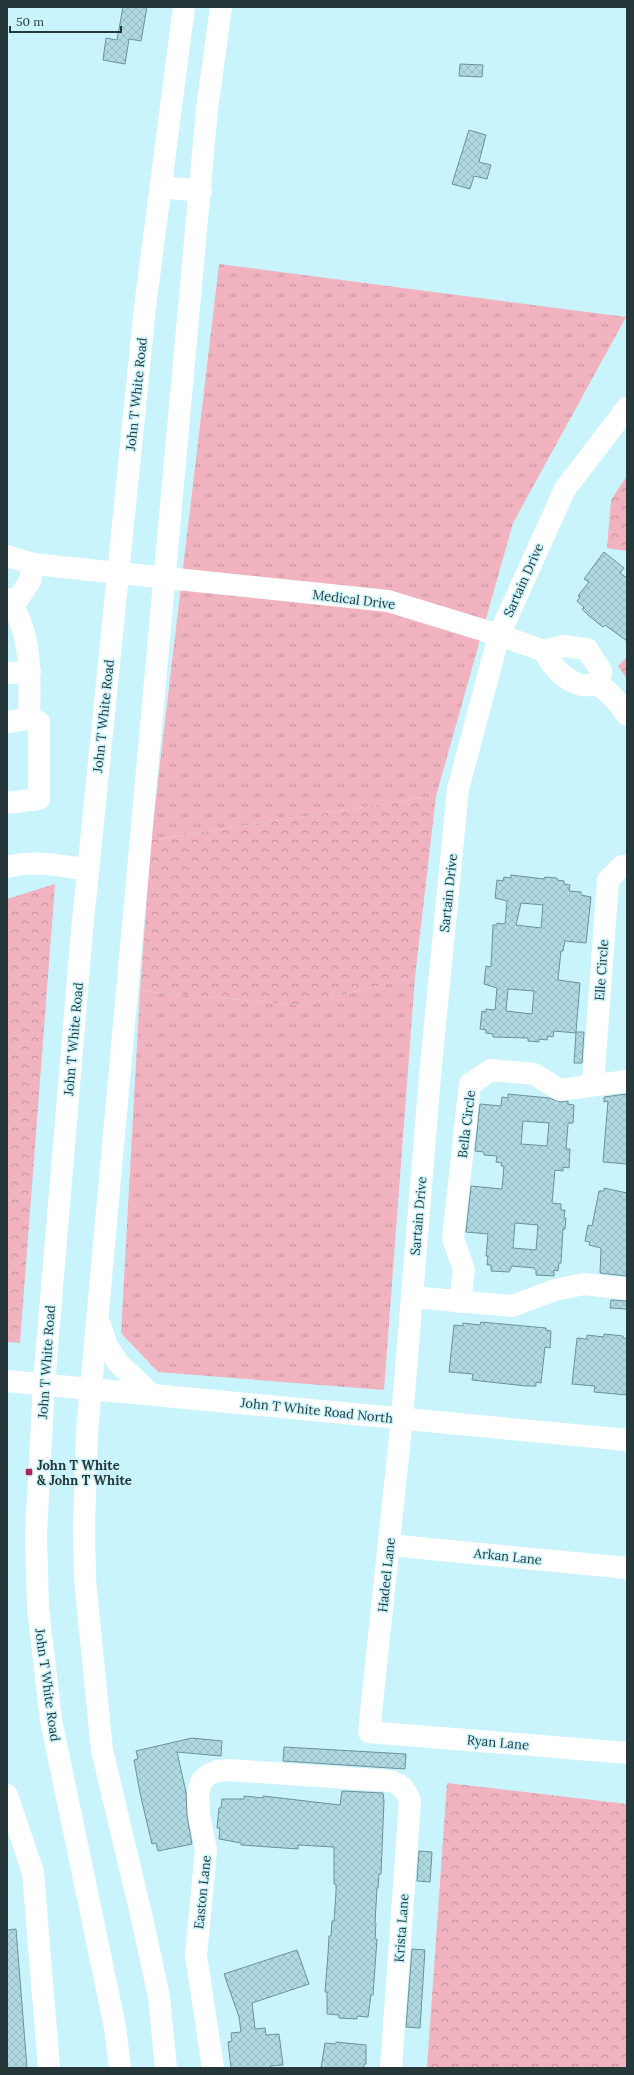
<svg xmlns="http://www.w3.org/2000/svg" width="634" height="2075" viewBox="0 0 634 2075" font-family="Lora,serif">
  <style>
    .grass { fill: url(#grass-tufts) }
    .forest { fill: url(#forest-crowns) }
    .building { fill: url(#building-cross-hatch); stroke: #6b929a; fill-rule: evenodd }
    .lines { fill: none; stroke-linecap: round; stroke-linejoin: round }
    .minor { stroke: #fff; stroke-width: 22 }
    .major { stroke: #fff; stroke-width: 22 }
    .poi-dot { fill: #b02258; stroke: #caf4fc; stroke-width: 1.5 }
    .labels { text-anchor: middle; stroke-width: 3; stroke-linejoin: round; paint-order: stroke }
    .street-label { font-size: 13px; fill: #26373a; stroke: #caf4fc }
    .poi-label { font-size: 13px; font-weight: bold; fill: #26373a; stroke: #caf4fc; text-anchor: start }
  </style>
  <defs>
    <pattern id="grass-tufts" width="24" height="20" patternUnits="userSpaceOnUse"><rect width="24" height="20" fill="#f1b3c0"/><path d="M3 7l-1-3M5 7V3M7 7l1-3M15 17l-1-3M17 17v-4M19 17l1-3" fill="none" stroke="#c3929d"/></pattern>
    <pattern id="forest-crowns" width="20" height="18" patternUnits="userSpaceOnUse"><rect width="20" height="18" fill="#f1b3c0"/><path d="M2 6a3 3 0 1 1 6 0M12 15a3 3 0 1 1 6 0" fill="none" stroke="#c3929d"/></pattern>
    <pattern id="building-cross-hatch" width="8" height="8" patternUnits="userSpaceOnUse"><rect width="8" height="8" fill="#b0d9e1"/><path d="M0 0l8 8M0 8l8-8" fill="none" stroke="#97bbc2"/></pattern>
  </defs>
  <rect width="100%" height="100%" fill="#caf4fc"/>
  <!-- grass -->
  <g class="grass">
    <polygon points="219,264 626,317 513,523 436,796 151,840"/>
    <polygon points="415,977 384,1390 158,1372 121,1333 140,991 300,1005"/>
  </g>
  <!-- forest -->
  <g class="forest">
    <polygon points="627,476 627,551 607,548 611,500"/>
    <polygon points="627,657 627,679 618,666"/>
    <polygon points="436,796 415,977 300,1005 140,991 151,840"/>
    <polygon points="55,884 20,1343 7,1342 7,899"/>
    <polygon points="447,1783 627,1804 627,2068 427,2068"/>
  </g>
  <!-- building -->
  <g class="building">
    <polygon points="123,7 147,7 141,41 129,39 125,64 103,60 106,38 117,40"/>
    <polygon points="460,64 483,65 482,77 459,76"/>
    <polygon points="469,130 486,135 479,162 491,165 487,179 474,176 470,189 452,184"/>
    <polygon points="604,552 624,568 620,573 627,578 627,641 605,625 603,627 589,616 582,609 584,607 577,601 580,597 578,596 589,582 584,579"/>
    <path d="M511 875 544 879 545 877 557 878V880L564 881V884L570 885 569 891 581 892V895L591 897 586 943 565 941 563 951H561L558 980 580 983 576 1032H584L582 1063H574L576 1033 554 1031 553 1037 548 1036 547 1040 539 1039V1042L528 1041V1038L493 1037V1034L486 1033V1030L480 1029 482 1011 486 1012V1009L495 1010 497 988 484 984 486 966 491 967 493 925H497V923L505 924 507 901 495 898 497 880 503 881 504 877 511 878ZM521 903 543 905 541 928 516 925ZM508 989 534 991 532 1014 506 1011Z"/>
    <path d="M508 1094 549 1098 561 1102 568 1101V1104L574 1105 573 1123H568V1125L566 1149H570L569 1168 563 1167V1171L555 1170 552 1203 561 1204V1210H565L564 1218H566L565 1229H563L561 1263H559L558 1271 554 1270V1276L536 1275V1270L534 1268 512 1266 509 1272 491 1271V1265H487L488 1256H486L488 1234 466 1232 471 1186 502 1189 504 1166H501L502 1163 496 1162 497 1156 484 1155V1152L475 1151 480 1104 501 1106 502 1097 508 1098ZM523 1121 549 1123 547 1146 521 1144ZM515 1223 538 1225 536 1250 513 1248Z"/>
    <polygon points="627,1094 627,1164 603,1162 608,1101 604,1102 604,1097"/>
    <polygon points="604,1188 627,1193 627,1276 600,1273 601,1248 589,1245 590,1242 585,1241 588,1225 592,1226 599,1191 604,1191"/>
    <polygon points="611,1300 627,1301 627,1309 610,1308"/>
    <polygon points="481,1322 546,1328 546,1330 551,1331 550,1348 545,1347 541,1383 536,1382 536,1386 526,1386 472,1380 473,1374 449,1372 454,1325 463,1326 463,1323 480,1325"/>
    <polygon points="604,1334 623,1336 623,1338 627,1339 627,1395 594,1392 595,1386 572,1384 577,1338 587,1339 587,1335 604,1337"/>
    <polygon points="192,1738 222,1741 221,1756 177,1752 186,1792 187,1816 192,1844 158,1851 156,1843 152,1844 140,1793 134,1760 138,1759 136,1751"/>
    <polygon points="284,1747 406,1754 405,1769 283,1761"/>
    <polygon points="342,1791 383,1793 384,1801 381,1874 379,1874 378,1888 377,1888 375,1923 376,1923 375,1939 377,1939 373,1995 371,1995 368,2017 357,2016 357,2019 339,2018 339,2015 327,2014 327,1992 325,1992 328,1954 329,1936 331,1936 332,1921 334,1921 336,1892 336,1884 334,1884 334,1847 298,1845 298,1849 241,1845 241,1843 219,1839 220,1828 217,1828 219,1808 221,1808 222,1799 244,1799 244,1796 263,1798 263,1796 340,1805"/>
    <polygon points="419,1851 432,1852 430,1882 417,1881"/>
    <polygon points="16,1929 27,2068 7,2068 7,1930"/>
    <polygon points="412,1949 425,1950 420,2028 406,2027"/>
    <polygon points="297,1950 309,1984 252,2003 255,2029 265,2028 266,2035 279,2034 283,2065 270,2066 271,2068 231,2068 228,2042 232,2041 231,2033 241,2032 239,2017 224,1974"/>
    <polygon points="336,2042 366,2045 366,2064 364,2064 364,2068 321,2068 325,2043 336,2044"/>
  </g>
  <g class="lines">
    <!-- minor -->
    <g class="minor">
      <polyline points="627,408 565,489 499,635 458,789 430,1076 402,1418 369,1732 627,1753"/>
      <path d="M7 556 33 564 388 601 499 635 544 651C552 666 563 680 581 685 587 686 594 684 599 686 611 691 619 705 627 715"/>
      <path d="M7 599C33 629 30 681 29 719"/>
      <polyline points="13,606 30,581 33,564"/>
      <polyline points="544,651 563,646 587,649 601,671 599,686"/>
      <polyline points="7,673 30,672"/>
      <polyline points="7,722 29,719 39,722 39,799 7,803"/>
      <path d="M7 867C34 860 60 865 88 870"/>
      <polyline points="593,1085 608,880 622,866 627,866"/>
      <polyline points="412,1297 512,1306 555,1290 584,1284 627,1289"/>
      <polyline points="460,1302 464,1270 453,1238 470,1084 491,1070 534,1074 560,1090 627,1081"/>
      <polyline points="7,1381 627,1440"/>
      <polyline points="389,1545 627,1568"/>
      <polyline points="7,1795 33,1872 49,2068"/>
      <path d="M213 2068 196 1955 206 1850 199 1815 198 1795 201 1782 208 1775 217 1771 228 1770 391 1781C402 1785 406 1790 410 1801L391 2068"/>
    </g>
    <!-- major -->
    <g class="major">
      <polyline points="160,187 201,191"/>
      <polyline points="100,1324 107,1346 119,1364 151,1394"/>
      <polyline points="120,2068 115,2027 51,1720 38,1608 36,1534 44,1383 82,931 145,307 184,7"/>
      <polyline points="166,2068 159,1997 144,1927 102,1750 85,1580 84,1527 87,1432 207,109 221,7"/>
    </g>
  </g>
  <!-- markers -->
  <rect class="poi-dot" x="25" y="1468" width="8" height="8" rx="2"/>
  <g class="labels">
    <!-- street labels -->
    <g class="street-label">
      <text transform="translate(136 394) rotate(-84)" y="5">John T White Road</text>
      <text transform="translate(523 580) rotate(-66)" y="5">Sartain Drive</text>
      <text transform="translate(354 599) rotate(7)" y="5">Medical Drive</text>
      <text transform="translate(103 716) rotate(-84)" y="5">John T White Road</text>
      <text transform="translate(448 893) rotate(-84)" y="5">Sartain Drive</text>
      <text transform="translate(601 970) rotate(-86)" y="5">Elle Circle</text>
      <text transform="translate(73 1039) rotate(-85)" y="5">John T White Road</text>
      <text transform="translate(466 1124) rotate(-83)" y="5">Bella Circle</text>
      <text transform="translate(418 1216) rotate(-85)" y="5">Sartain Drive</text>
      <text transform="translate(46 1362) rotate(-86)" y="5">John T White Road</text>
      <text transform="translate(317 1410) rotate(6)" y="5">John T White Road North</text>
      <text transform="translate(508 1556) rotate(6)" y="5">Arkan Lane</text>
      <text transform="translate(386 1575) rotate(-84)" y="5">Hadeel Lane</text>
      <text transform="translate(48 1685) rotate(82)" y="5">John T White Road</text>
      <text transform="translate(498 1742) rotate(5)" y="5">Ryan Lane</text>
      <text transform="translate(202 1892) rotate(-84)" y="5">Easton Lane</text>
      <text transform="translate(401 1928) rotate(-86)" y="5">Krista Lane</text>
    </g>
    <!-- poi labels -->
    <g class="poi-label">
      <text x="37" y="1470">John T White<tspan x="37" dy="15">&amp; John T White</tspan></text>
    </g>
  </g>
  <!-- border -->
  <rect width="634" height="2075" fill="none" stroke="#26373a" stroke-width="16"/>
  <!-- scale -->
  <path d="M10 26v6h111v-6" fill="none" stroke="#26373a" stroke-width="2"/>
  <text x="16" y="26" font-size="12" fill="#26373a" stroke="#caf4fc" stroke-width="3" paint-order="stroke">50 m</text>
</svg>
